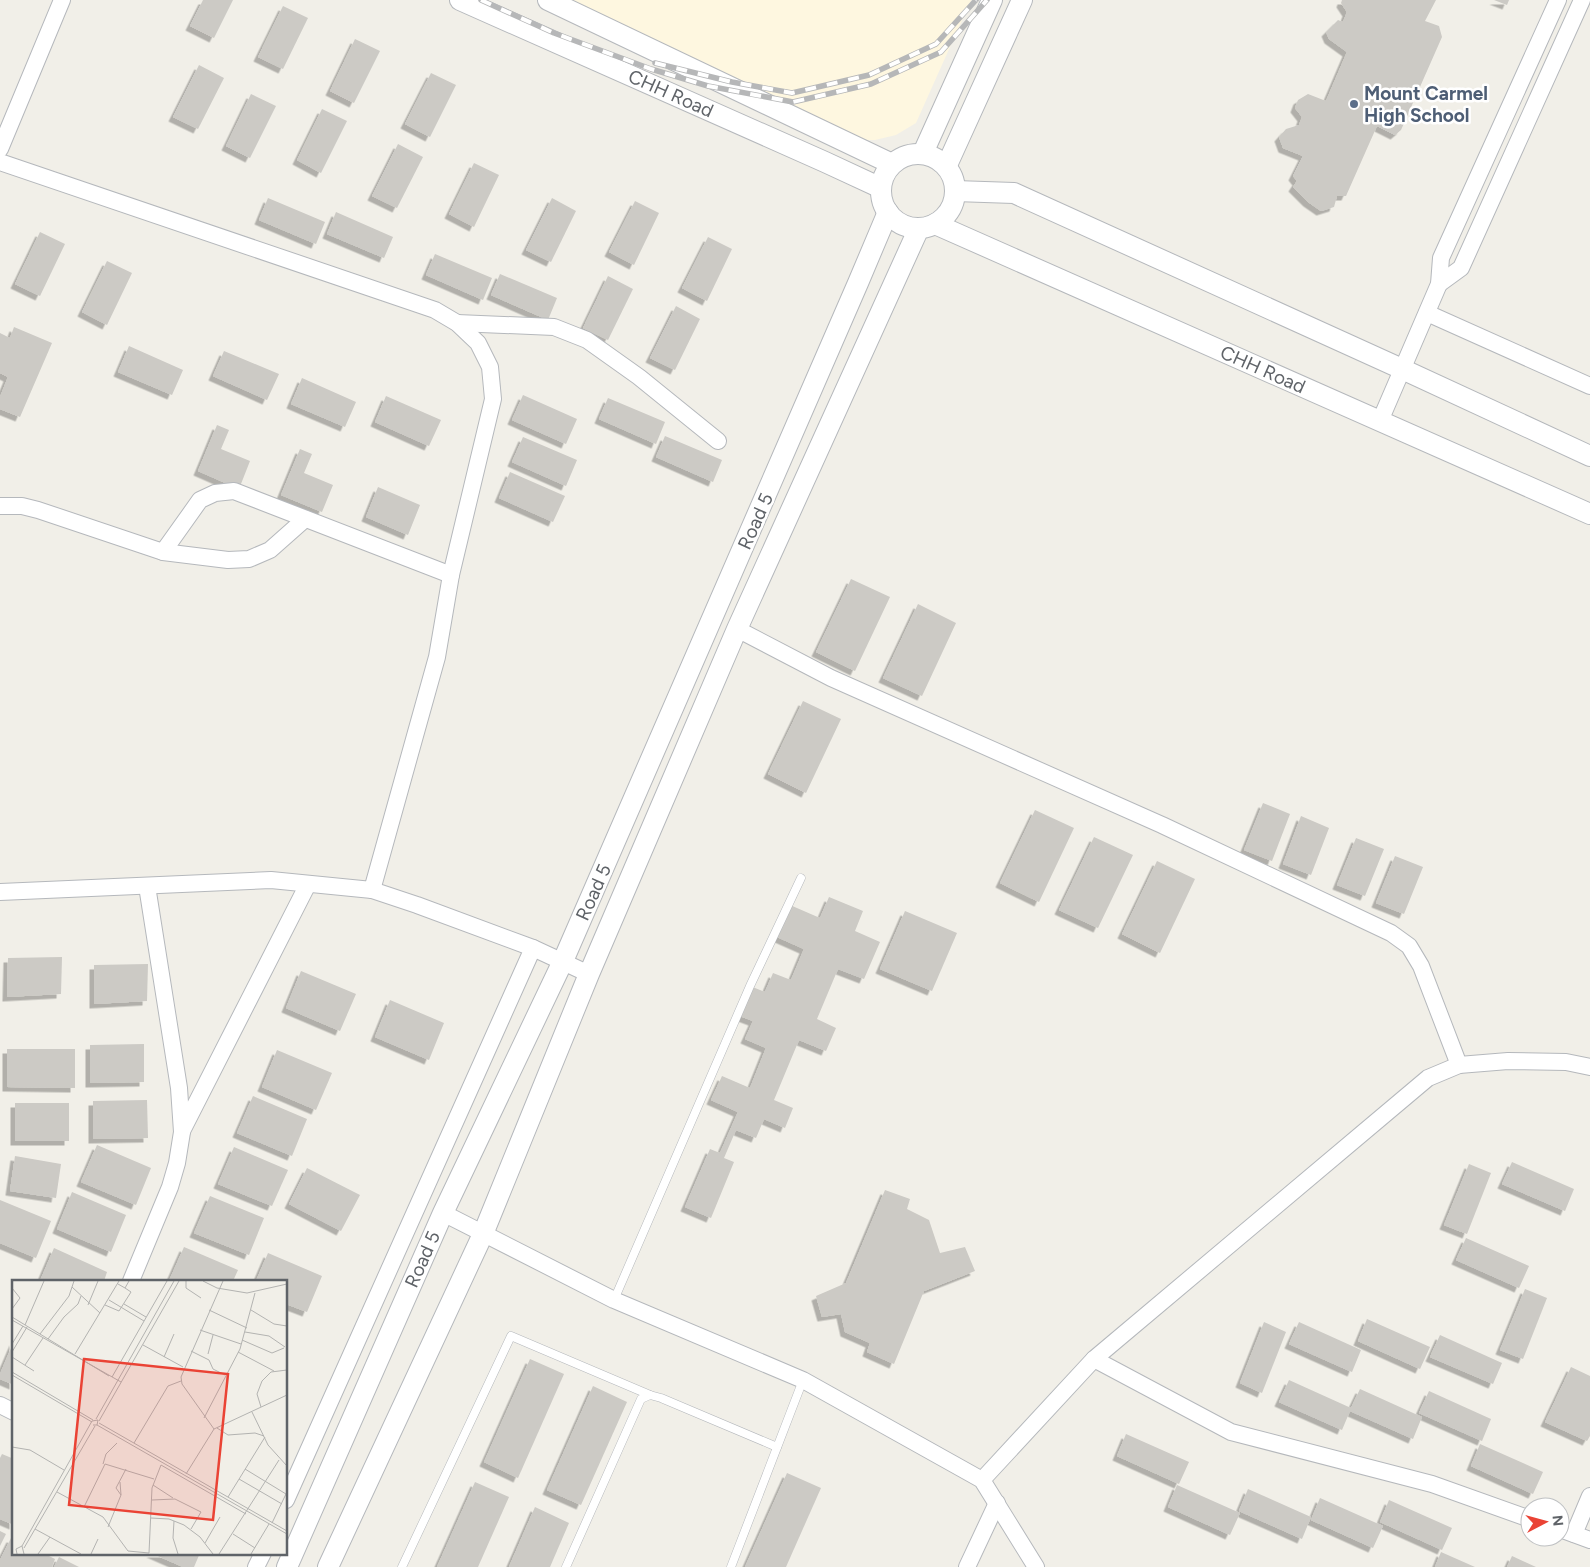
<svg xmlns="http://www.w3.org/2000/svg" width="1590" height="1567" viewBox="0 0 1590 1567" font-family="Figtree,sans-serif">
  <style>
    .commercial { fill: #fef7e0 }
    .building { fill: #cccac5; filter: url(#shadow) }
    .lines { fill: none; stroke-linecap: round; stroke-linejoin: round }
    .service-casing { stroke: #b5b8bc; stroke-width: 9 }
    .minor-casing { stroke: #b5b8bc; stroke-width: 18 }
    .tertiary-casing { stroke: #b5b8bc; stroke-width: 22 }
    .service { stroke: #fff; stroke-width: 8 }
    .minor { stroke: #fff; stroke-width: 16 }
    .tertiary { stroke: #fff; stroke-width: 20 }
    .rail-casing { stroke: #b6b7b8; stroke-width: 5.5 }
    .rail { stroke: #fff; stroke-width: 4; stroke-dasharray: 11; stroke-linecap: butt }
    .service-dot { fill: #5c6f8a; stroke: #fff; stroke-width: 2 }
    .labels { text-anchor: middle; stroke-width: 5; stroke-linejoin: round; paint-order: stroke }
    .street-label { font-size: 19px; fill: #5f6368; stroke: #fff }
    .service-label { font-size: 19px; font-weight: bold; fill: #4e5e75; stroke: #fff; text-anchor: start }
    .inset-road { fill: none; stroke: #b3b3b1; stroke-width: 1 }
    .view { fill: #ea4335; fill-opacity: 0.15; stroke: #ea4335; stroke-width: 2.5 }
    .inset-edge { fill: none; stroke: #5f6368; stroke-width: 2.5 }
  </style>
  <defs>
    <filter id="shadow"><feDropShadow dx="-4.5" dy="4.5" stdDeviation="0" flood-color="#0004"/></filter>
  </defs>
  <rect width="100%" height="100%" fill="#f1efe8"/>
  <!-- commercial -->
  <polygon class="commercial" points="558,0 971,0 916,123 896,135 875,140 846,140"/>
  <!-- building -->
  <g class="building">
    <polygon points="203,0 233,0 214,38 190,26"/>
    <polygon points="1342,0 1436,0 1425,21 1439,26 1442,37 1401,130 1395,135 1377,126 1346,196 1337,196 1334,207 1321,211 1308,202 1293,187 1297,181 1293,176 1303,156 1283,148 1279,137 1286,129 1299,125 1302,117 1295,108 1298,100 1308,94 1326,101 1347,52 1329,39 1326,32 1338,20 1343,22 1347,12 1341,3"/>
    <polygon points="1494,0 1509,0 1507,5"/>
    <polygon points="283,6 308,18 283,69 258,57"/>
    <polygon points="355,39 380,51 354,103 330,91"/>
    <polygon points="199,65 224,78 198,129 173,117"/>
    <polygon points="431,73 456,85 430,137 405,124"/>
    <polygon points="251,94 276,106 250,158 226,146"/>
    <polygon points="322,109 347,121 321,173 297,160"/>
    <polygon points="398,144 423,157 397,208 372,196"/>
    <polygon points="474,163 499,175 474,227 449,214"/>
    <polygon points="268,198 325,222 316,244 259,220"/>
    <polygon points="552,198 576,211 551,262 526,250"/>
    <polygon points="635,201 659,213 634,265 609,252"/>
    <polygon points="336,212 393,237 384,258 327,234"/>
    <polygon points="40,232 65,244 40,296 15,284"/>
    <polygon points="708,237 732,249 707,301 682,288"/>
    <polygon points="435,254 492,278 483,300 426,275"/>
    <polygon points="107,261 132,273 107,325 82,312"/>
    <polygon points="500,274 557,298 548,320 491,295"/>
    <polygon points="608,276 633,289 608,340 583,328"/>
    <polygon points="676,306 700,319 675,370 650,358"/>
    <polygon points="14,327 52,343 20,417 0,409 0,397 8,377 0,373 0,333 10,338"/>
    <polygon points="129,346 183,370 172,395 118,372"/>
    <polygon points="224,351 279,374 267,400 213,376"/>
    <polygon points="302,378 356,402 345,427 291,404"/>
    <polygon points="523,395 577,419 566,444 512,420"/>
    <polygon points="386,396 441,420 429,446 375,422"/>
    <polygon points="608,398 665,422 656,444 599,419"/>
    <polygon points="217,425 229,430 221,449 250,461 239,489 198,471"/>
    <polygon points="665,436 722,460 713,482 656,457"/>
    <polygon points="523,437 577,460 566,486 512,462"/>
    <polygon points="300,449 312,454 304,473 333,485 322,512 281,495"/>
    <polygon points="510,472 565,496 553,522 499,498"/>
    <polygon points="378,487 420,505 408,535 366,517"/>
    <polygon points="851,579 890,597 855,671 816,652"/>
    <polygon points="918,604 956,623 922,696 883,678"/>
    <polygon points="803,701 841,719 806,793 768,774"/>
    <polygon points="1263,803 1290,814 1272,861 1244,850"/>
    <polygon points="1035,810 1074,828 1039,902 1000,883"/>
    <polygon points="1301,816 1329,828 1311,875 1283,864"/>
    <polygon points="1094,837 1133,855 1098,928 1059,910"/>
    <polygon points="1356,838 1384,849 1365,896 1337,885"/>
    <polygon points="1395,856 1423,867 1404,914 1376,903"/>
    <polygon points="1157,861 1195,879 1160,953 1122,934"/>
    <polygon points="829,897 863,911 855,931 880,942 864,979 838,969 817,1019 836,1028 826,1051 799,1040 774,1100 793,1108 785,1128 764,1119 756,1138 736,1130 724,1158 734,1162 711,1218 685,1207 710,1149 720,1153 738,1112 711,1100 722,1076 750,1088 766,1048 745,1039 753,1021 737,1015 750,986 765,992 773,973 791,980 804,949 777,937 790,905 820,918"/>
    <polygon points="905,911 957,933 932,991 880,969"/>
    <polygon points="62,957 61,994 7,997 8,958"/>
    <polygon points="148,964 147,1001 94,1004 94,965"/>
    <polygon points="301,971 356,994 340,1031 286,1008"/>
    <polygon points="390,1000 444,1023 429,1060 375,1037"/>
    <polygon points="144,1044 144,1082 90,1083 90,1045"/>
    <polygon points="7,1049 75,1049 75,1088 7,1087"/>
    <polygon points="277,1050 332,1073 316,1110 262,1087"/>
    <polygon points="253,1096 307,1119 292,1156 237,1133"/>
    <polygon points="147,1100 148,1138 93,1139 93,1101"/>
    <rect x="15" y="1103" width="54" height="38"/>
    <polygon points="97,1145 151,1168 136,1205 81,1182"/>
    <polygon points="234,1147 288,1170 272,1206 218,1184"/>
    <polygon points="15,1156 61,1164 56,1198 10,1191"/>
    <polygon points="1512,1162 1574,1189 1565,1211 1502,1184"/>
    <polygon points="1469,1164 1491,1173 1467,1234 1444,1225"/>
    <polygon points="307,1168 360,1195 341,1231 289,1204"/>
    <polygon points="885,1190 910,1199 907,1209 929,1220 940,1253 965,1247 975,1271 924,1291 894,1364 867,1352 870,1343 845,1332 841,1314 822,1317 816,1296 846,1283"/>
    <polygon points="72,1192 126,1215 111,1252 57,1229"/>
    <polygon points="210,1196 264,1218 249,1255 194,1233"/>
    <polygon points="0,1200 51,1221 36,1258 0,1243"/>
    <polygon points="1466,1238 1529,1266 1519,1288 1456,1260"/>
    <polygon points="184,1247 238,1270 233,1281 169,1281"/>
    <polygon points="54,1248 107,1272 104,1281 40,1281"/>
    <polygon points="268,1253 322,1276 307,1312 286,1304 286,1281 256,1281"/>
    <polygon points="1525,1289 1547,1298 1523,1359 1500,1350"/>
    <polygon points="1367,1319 1430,1347 1420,1369 1358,1341"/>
    <polygon points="1264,1322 1286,1332 1262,1393 1240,1383"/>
    <polygon points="1299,1322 1361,1350 1352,1372 1289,1344"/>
    <polygon points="1440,1335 1502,1363 1493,1384 1430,1357"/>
    <polygon points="14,1341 14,1385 0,1379 0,1374"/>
    <polygon points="530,1359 564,1374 518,1478 484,1462"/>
    <polygon points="1571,1367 1590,1376 1590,1436 1587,1441 1545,1422"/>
    <polygon points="1289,1380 1351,1408 1360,1389 1422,1417 1413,1439 1350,1411 1342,1430 1279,1402"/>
    <polygon points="593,1386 627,1402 581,1505 547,1490"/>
    <polygon points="1429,1391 1491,1419 1482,1441 1419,1413"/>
    <polygon points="1126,1434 1189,1462 1179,1484 1117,1456"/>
    <polygon points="1480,1444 1543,1472 1533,1494 1471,1466"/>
    <polygon points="2,1454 14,1459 14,1525 0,1519 0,1458"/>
    <polygon points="787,1473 821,1488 786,1567 745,1567"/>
    <polygon points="475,1482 509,1497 478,1567 437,1567"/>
    <polygon points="1177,1485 1240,1513 1230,1535 1168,1507"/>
    <polygon points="1248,1489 1311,1517 1302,1539 1239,1511"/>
    <polygon points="1320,1498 1383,1526 1373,1548 1311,1520"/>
    <polygon points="1389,1500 1452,1528 1442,1550 1380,1522"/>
    <polygon points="535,1507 569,1523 550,1567 509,1567"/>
    <polygon points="0,1531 6,1534 0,1546"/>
    <polygon points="11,1538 14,1539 14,1553 43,1553 55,1559 52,1567 0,1567 0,1560"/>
    <polygon points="1441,1552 1475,1567 1435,1567"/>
    <polygon points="151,1553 200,1553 194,1567 183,1567"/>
    <polygon points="1512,1556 1536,1567 1507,1567"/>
    <polygon points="59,1557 79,1567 54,1567"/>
  </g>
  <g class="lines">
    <defs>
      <g id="service">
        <polyline points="614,1300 750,986 801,878"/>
        <polyline points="402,1567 511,1336 650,1395"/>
        <polyline points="566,1567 641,1399 650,1395 661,1398 777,1447"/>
        <polyline points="731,1567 803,1380"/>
      </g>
      <g id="minor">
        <polyline points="0,149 62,0"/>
        <polyline points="0,162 435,310 457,323 478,343 490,367 493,399 451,575 437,657 372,890"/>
        <polyline points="1439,284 1461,268 1582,0"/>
        <polyline points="1427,313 1590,386"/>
        <polyline points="457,323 554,327 587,340 639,377 718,441"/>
        <polyline points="1380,421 1439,284 1441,258 1558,0"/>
        <polyline points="0,506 22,506 38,510 163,552 228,560 249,559 270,550 305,519"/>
        <polyline points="163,552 200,500 215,493 234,491 451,575"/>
        <polyline points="737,629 831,678 1162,825 1391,933 1409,946 1421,966 1459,1065"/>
        <polyline points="0,892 271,880 372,890 417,905 533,948 589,974"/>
        <polyline points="182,1131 308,884"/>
        <polyline points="443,1213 614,1300 803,1380 982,1480 1036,1567"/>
        <polyline points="131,1281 170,1187 177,1163 182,1132 179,1088 147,886"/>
        <polyline points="1094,1359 1231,1432 1432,1484 1530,1519"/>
        <polyline points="0,1405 14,1412"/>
        <polyline points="982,1480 1094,1359 1428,1078 1459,1065 1508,1061 1566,1062 1590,1067"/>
        <polyline points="286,1500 533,948"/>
        <polyline points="1560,1529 1590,1540"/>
        <polyline points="1574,1534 1590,1496"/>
        <polyline points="256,1567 263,1553"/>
        <polyline points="967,1567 997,1503"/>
      </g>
      <g id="tertiary">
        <polyline points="460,0 825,162 881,188"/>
        <polyline points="548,0 892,164"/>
        <polyline points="923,153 992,0"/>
        <circle cx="918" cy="191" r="37"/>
        <polyline points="947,165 1022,0"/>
        <polyline points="955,191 1014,193 1402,369 1590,456"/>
        <polyline points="935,224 1590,514"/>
        <polyline points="287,1567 443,1213 563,961 858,283 888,212"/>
        <polyline points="328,1567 483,1234 589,974 737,629 919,228"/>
      </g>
    </defs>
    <!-- service casing -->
    <use href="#service" class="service-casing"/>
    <!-- minor casing -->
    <use href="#minor" class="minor-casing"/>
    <!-- tertiary casing -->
    <use href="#tertiary" class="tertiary-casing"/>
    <!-- service -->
    <use href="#service" class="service"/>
    <!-- minor -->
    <use href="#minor" class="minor"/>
    <!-- tertiary -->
    <use href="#tertiary" class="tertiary"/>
    <defs>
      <g id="rail">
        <polyline points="481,0 554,33 651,69 708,86 793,102 871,84 941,52 987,0"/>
        <polyline points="655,63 732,82 792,93 869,75 936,44 976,0"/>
      </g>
    </defs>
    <!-- rail casing -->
    <use href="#rail" class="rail-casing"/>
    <!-- rail -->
    <use href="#rail" class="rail"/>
  </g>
  <!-- markers -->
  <circle class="service-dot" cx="1354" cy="104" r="5"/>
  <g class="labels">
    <!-- street labels -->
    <g class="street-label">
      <text transform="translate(671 93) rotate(24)" y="7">CHH Road</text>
      <text transform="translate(1263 369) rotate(24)" y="7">CHH Road</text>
      <text transform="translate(755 521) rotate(-66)" y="7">Road 5</text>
      <text transform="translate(593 892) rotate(-66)" y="7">Road 5</text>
      <text transform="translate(422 1259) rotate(-66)" y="7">Road 5</text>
    </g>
    <!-- service labels -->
    <g class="service-label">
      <text x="1364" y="100">Mount Carmel<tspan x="1364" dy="22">High School</tspan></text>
    </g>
  </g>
  <!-- overview -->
  <g transform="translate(12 1280)">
    <rect width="275" height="275" fill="#f1efe8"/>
    <path class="inset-road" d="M174 1V8L189 18M191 1 205 8 235 13 275 4M106 4 113 8 117 1M60 7 88 33M0 8 8 18 0 29M97 20 132 41M112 24 134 37M76 25 86 1M93 25 107 31 119 12 113 8M197 30 235 48M239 30 262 44 275 46M0 37 97 96M0 40 109 102M13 45 32 1M188 50 229 64M233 52 257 56 273 67M28 54 57 16 62 1M36 59 52 37 66 24 69 16M230 60 260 73 272 68M0 64 11 46M131 65 171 87M179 71 197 80 201 89 213 95M0 72 15 47M226 72 262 91M63 74 107 1M196 74 201 55M0 77 22 91M152 77 162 54M13 85 31 58M0 92 81 140M0 95 80 142M100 97 155 1M249 127 245 114 250 101 259 92 275 90M240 132 256 165 275 186M192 138 228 69 243 13M84 139 162 1M87 141 167 1M87 143 275 251M85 145 275 254M205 148 216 155 243 153 252 156M202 149 170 104 169 97 211 1M122 163 156 106 169 101M0 167 18 170 52 190M91 184 94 174 105 163M149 185 234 234M233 189 274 214 260 243M174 194 202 149 275 115M227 199 270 224M141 205 161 218M45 212 91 237 116 271 137 273M109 215 104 208 114 189M216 217 253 157M140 220 163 219 189 232 179 249M72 227 93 184 142 199M139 238 157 239 172 245 188 257 201 274M162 241 161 258 166 274M96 247 109 215 108 202M23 249 69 274M221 254 243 268M193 263 208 237M10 266 80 141 86 140 85 145H81M12 268 83 146M137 273 140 208 149 185M5 274 4 269 10 266 12 274M26 274 38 257M79 274 86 259M207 274 267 180M239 274 257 244"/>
    <path class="view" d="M72 79 216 94 201 240 57 225Z"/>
    <rect width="275" height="275" class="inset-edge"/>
  </g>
  <!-- north arrow -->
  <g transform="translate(1545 1522) rotate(84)"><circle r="24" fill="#ffffff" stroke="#bfc1c3"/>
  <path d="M0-4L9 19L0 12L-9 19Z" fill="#ea4335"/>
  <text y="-8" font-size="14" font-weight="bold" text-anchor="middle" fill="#5f6368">N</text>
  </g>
</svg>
